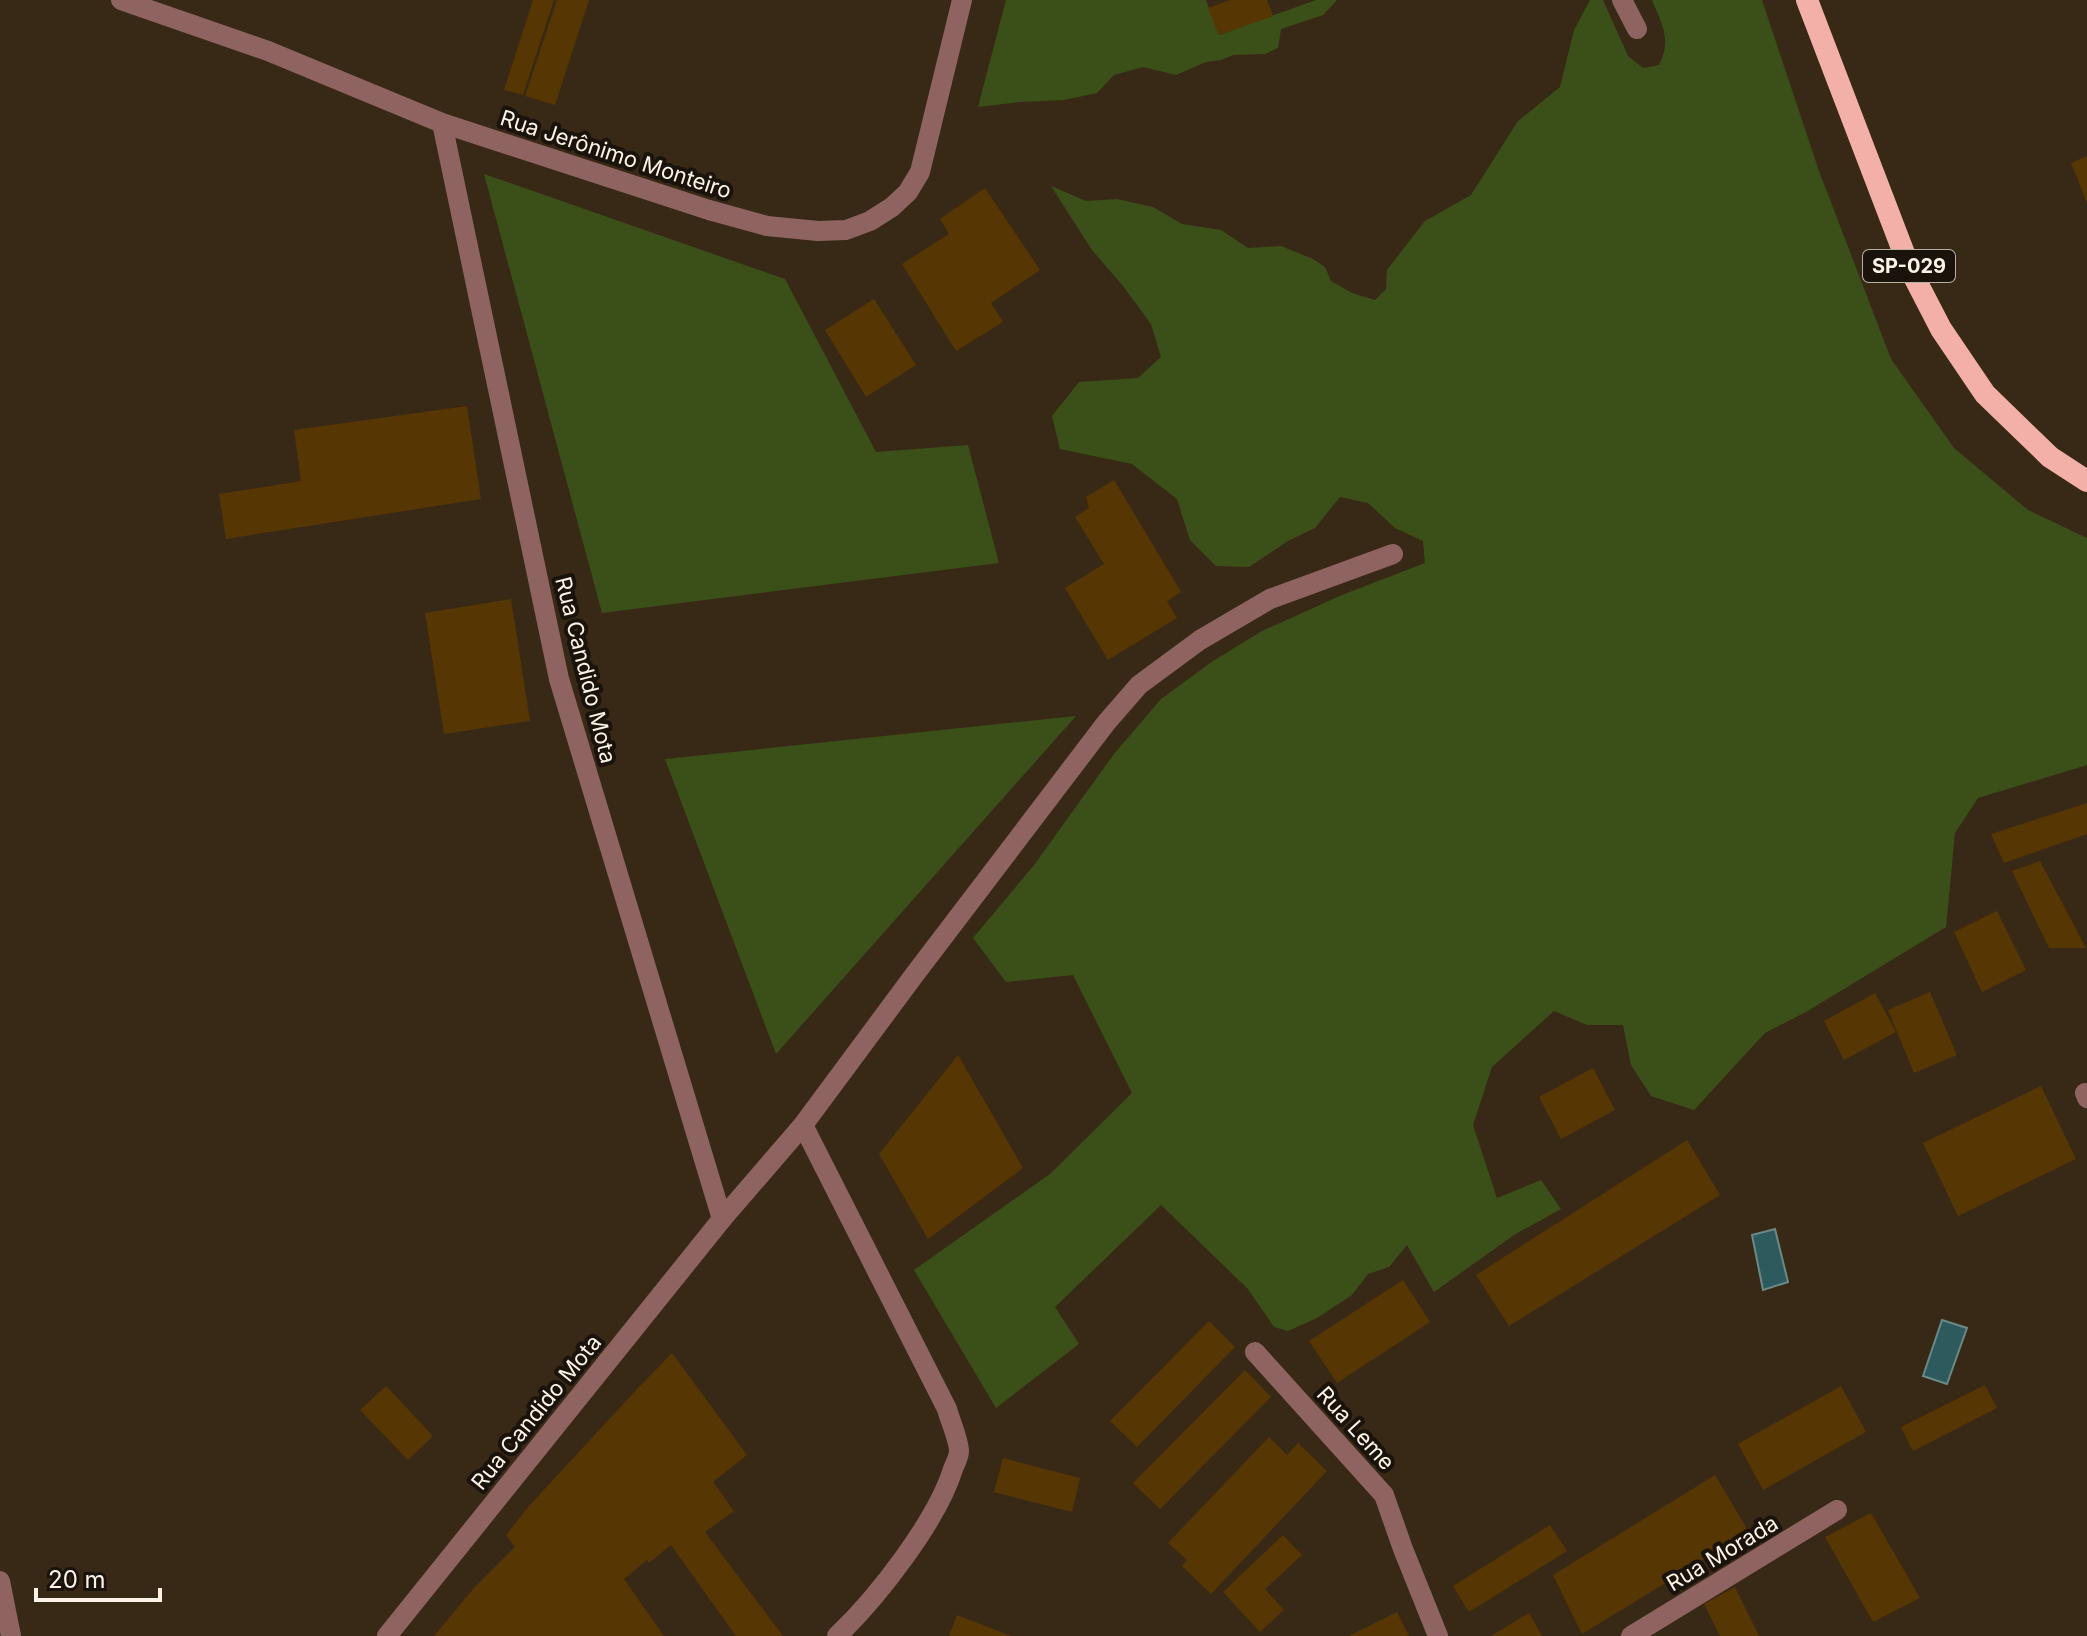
<svg xmlns="http://www.w3.org/2000/svg" width="2087" height="1636" viewBox="0 0 2087 1636" font-family="Inter,sans-serif">
  <style>
    .green { fill: #3b5018 }
    .water { fill: #2d5b5d; stroke: #6b8986; stroke-width: 2 }
    .building { fill: #563603 }
    .lines { fill: none; stroke-linecap: round; stroke-linejoin: round }
    .minor { stroke: #8f6460; stroke-width: 20 }
    .trunk { stroke: #f2b0a9; stroke-width: 22 }
    .labels { text-anchor: middle; stroke-width: 8; stroke-linejoin: round; paint-order: stroke }
    .shield { fill: #1a130b; stroke: #b9b0a5; stroke-width: 2 }
    .shield-label { font-size: 20px; font-weight: bold; fill: #fdf3e7 }
    .street-label { font-size: 22px; fill: #fdf3e7; stroke: #1a130b }
  </style>
  <rect width="100%" height="100%" fill="#382916"/>
  <!-- green -->
  <g class="green">
    <polygon points="1006,0 1206,0 1219,35 1316,0 1337,0 1323,15 1281,29 1278,48 1265,54 1233,55 1221,60 1206,62 1176,75 1143,67 1114,75 1097,93 1064,100 1020,102 978,107"/>
    <path d="M1590 0H1603L1628 56 1643 68 1659 65C1672 39 1662 25 1652 0H1762L1819 171 1891 359 1954 448 2028 510 2087 538V765L1978 798 1955 833 1946 927 1806 1012 1765 1033 1694 1110 1651 1096 1631 1065 1623 1025H1587L1554 1011 1492 1067 1473 1125 1497 1198 1541 1180 1561 1209 1514 1235 1434 1292 1407 1245 1389 1267 1368 1274 1352 1295 1317 1318 1288 1331 1274 1327 1248 1289 1161 1205 1055 1307 1079 1344 996 1408 914 1270 1050 1174 1132 1093 1073 975 1006 982 973 938 1034 865 1114 754 1161 699 1213 661 1262 631 1342 595 1425 563 1423 541 1395 528 1368 503 1340 497 1315 528 1288 541 1249 567 1216 566 1190 540 1177 499 1132 464 1060 449 1052 416 1079 382 1138 378 1161 357 1151 324 1123 286 1092 250 1051 186 1086 201 1117 199 1153 207 1182 224 1221 230 1248 248 1281 246 1313 259 1325 267 1331 281 1352 293 1375 300 1386 289 1387 270 1425 221 1471 195 1518 121 1560 87 1574 30Z"/>
    <polygon points="484,174 785,279 876,452 968,445 999,563 602,613"/>
    <polygon points="1076,716 776,1054 665,759"/>
  </g>
  <!-- water -->
  <g class="water">
    <polygon points="1775,1229 1788,1282 1763,1290 1752,1235"/>
    <polygon points="1942,1320 1967,1328 1947,1384 1923,1376"/>
  </g>
  <!-- building -->
  <g class="building">
    <polygon points="533,0 554,0 523,95 504,90"/>
    <polygon points="557,0 589,0 555,105 525,96"/>
    <polygon points="1230,0 1267,0 1273,16 1219,35 1208,8"/>
    <polygon points="2087,156 2087,203 2071,163"/>
    <polygon points="985,188 1040,270 991,303 1003,322 956,351 902,264 949,234 940,219"/>
    <polygon points="874,299 916,365 866,397 825,330"/>
    <polygon points="467,406 481,499 226,539 219,494 301,481 294,430"/>
    <polygon points="1114,480 1181,592 1167,601 1177,618 1108,660 1065,588 1104,564 1075,517 1089,508 1086,497"/>
    <polygon points="511,599 530,721 444,734 425,613"/>
    <polygon points="2087,803 2087,834 2004,863 1991,834"/>
    <polygon points="2040,861 2086,948 2049,948 2012,871"/>
    <polygon points="1997,911 2026,970 1982,992 1954,932"/>
    <polygon points="1930,992 1957,1055 1914,1073 1888,1010"/>
    <polygon points="1875,993 1896,1032 1844,1060 1824,1021"/>
    <polygon points="958,1055 1023,1168 928,1239 879,1154"/>
    <polygon points="1593,1068 1615,1110 1561,1139 1539,1097"/>
    <polygon points="2041,1086 2076,1159 1958,1216 1923,1143"/>
    <polygon points="1687,1140 1720,1195 1509,1326 1476,1275"/>
    <polygon points="1403,1280 1430,1322 1337,1383 1309,1341"/>
    <polygon points="1209,1321 1235,1347 1137,1447 1110,1421"/>
    <polygon points="672,1353 747,1455 713,1482 734,1511 705,1532 783,1636 736,1636 671,1545 649,1563 647,1560 624,1579 664,1636 434,1636 474,1588 515,1547 506,1535 528,1507 637,1389"/>
    <polygon points="1245,1370 1271,1397 1160,1509 1133,1483"/>
    <polygon points="1985,1385 1997,1408 1913,1451 1901,1427"/>
    <polygon points="386,1386 433,1436 408,1460 360,1410"/>
    <polygon points="1841,1386 1866,1432 1763,1490 1738,1444"/>
    <polygon points="1269,1437 1287,1455 1298,1443 1327,1471 1211,1594 1182,1566 1187,1560 1168,1543"/>
    <polygon points="1003,1458 1080,1478 1072,1512 994,1492"/>
    <polygon points="1715,1475 1749,1532 1582,1634 1553,1575"/>
    <polygon points="1871,1513 1920,1598 1873,1622 1825,1537"/>
    <polygon points="1550,1525 1567,1551 1469,1612 1453,1586"/>
    <polygon points="1283,1535 1302,1555 1265,1589 1284,1610 1260,1632 1223,1592"/>
    <polygon points="1735,1587 1759,1636 1720,1636 1704,1604"/>
    <polygon points="1397,1612 1409,1636 1349,1636"/>
    <polygon points="1529,1613 1542,1636 1491,1636"/>
    <polygon points="957,1615 1011,1636 949,1636"/>
  </g>
  <g class="lines">
    <!-- minor -->
    <g class="minor">
      <polyline points="121,0 268,51 442,123 709,210 767,226 818,231 846,230 870,221 892,207 908,192 920,172 962,0"/>
      <polyline points="1622,0 1637,29"/>
      <polyline points="442,123 559,679 722,1219"/>
      <polyline points="2085,1093 2087,1098"/>
      <path d="M803 1125 947 1409C950 1420 959 1441 959 1451 959 1457 955 1464 953 1469 937 1521 877 1598 837 1636"/>
      <polyline points="1255,1352 1384,1495 1403,1549 1438,1636"/>
      <polyline points="0,1581 11,1636"/>
      <polyline points="387,1636 722,1219 803,1125 915,974 1106,723 1139,685 1200,640 1270,599 1393,554"/>
      <polyline points="1631,1636 1837,1510"/>
    </g>
    <!-- trunk -->
    <polyline class="trunk" points="1807,0 1910,269 1941,329 1985,394 2050,457 2087,481"/>
  </g>
  <g class="labels">
    <!-- shield labels -->
    <rect class="shield" x="1863" y="250" width="92" height="32" rx="6"/>
    <g class="shield-label">
      <text x="1909" y="273">SP-029</text>
    </g>
    <!-- street labels -->
    <g class="street-label">
      <text transform="translate(616 154) rotate(18)" y="8">Rua Jerônimo Monteiro</text>
      <text transform="translate(586 670) rotate(76)" y="8">Rua Candido Mota</text>
      <text transform="translate(536 1412) rotate(-51)" y="8">Rua Candido Mota</text>
      <text transform="translate(1356 1428) rotate(48)" y="8">Rua Leme</text>
      <text transform="translate(1722 1553) rotate(-31)" y="8">Rua Morada</text>
    </g>
  </g>
  <!-- scale -->
  <path d="M36 1588v12h124v-12" fill="none" stroke="#fdf3e7" stroke-width="4"/>
  <text x="48" y="1588" font-size="24" fill="#fdf3e7" stroke="#1a130b" stroke-width="6" paint-order="stroke">20 m</text>
</svg>
